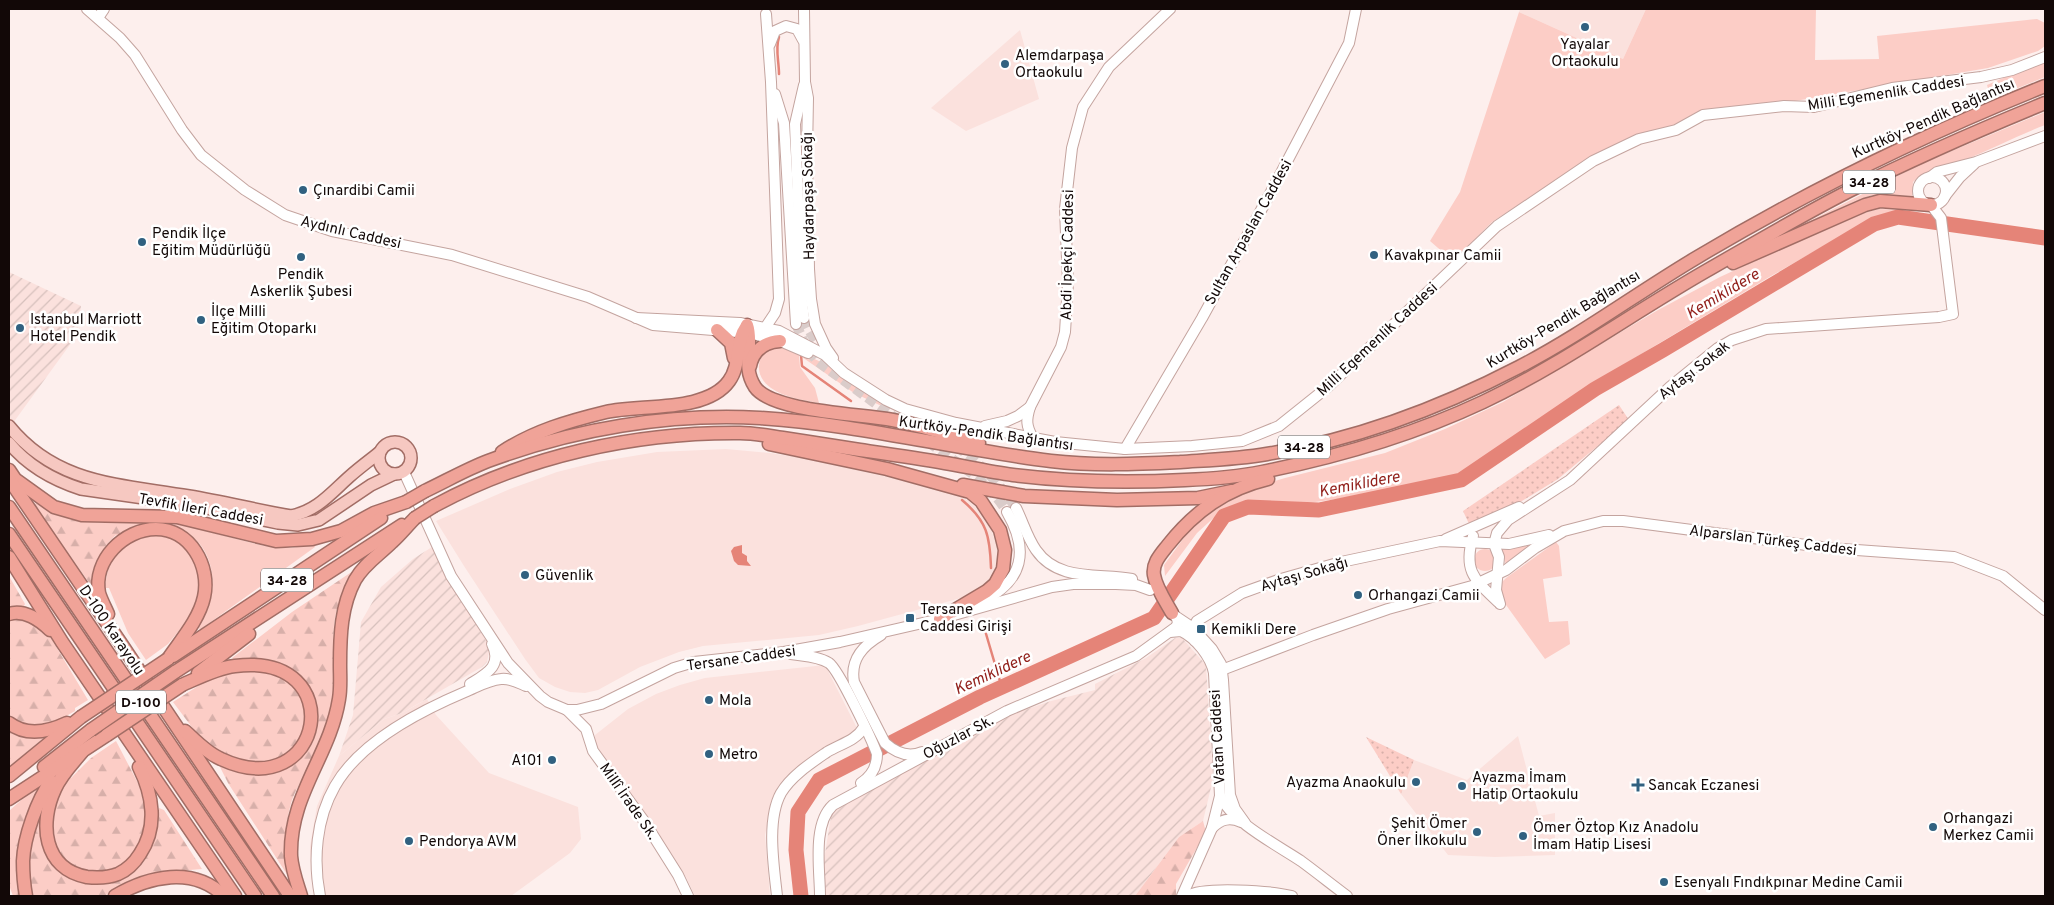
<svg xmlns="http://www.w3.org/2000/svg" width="2054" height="905" viewBox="0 0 2054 905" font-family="Overpass,sans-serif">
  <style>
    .built { fill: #fbe1dd }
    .industrial { fill: url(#industrial-furrows) }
    .grass { fill: #fccdc6 }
    .forest { fill: url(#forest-firs) }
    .park { fill: url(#park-dots) }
    .water { fill: #e58478 }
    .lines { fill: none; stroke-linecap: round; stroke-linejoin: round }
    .stream { stroke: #e58478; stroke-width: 2.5 }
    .river { stroke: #e58478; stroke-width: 15 }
    .secondary-tunnel { stroke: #daccca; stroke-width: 10; stroke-dasharray: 10 5; stroke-linecap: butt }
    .secondary-casing { stroke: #c4a49f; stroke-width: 12 }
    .primary-casing { stroke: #a26d65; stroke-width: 14 }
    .highway-casing { stroke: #a26d65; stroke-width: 15 }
    .secondary { stroke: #fff; stroke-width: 10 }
    .primary { stroke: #f6c8c1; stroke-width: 11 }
    .highway { stroke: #f0a398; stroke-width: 12 }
    .highway-bridge-casing { stroke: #a26d65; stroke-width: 15; stroke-linecap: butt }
    .highway-bridge { stroke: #f0a398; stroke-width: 12 }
    .poi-dot { fill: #316180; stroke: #fff; stroke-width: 2 }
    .labels { text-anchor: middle; stroke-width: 5; stroke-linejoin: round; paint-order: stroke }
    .shield { fill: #fff; stroke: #595251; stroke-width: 1 }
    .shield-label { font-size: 14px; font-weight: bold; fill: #120807 }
    .poi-label { font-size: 15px; fill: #120807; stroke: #fff; text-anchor: start }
    .street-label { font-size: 15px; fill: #120807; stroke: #fff }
    .water-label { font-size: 16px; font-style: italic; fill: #911f1a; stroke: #fff }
  </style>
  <defs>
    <pattern id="industrial-furrows" width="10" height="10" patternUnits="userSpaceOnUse" patternTransform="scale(1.25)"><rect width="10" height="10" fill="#fbe1dd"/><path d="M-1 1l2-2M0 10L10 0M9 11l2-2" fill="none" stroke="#d6c0bc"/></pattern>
    <pattern id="forest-firs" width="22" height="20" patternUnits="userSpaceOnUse" patternTransform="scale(1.25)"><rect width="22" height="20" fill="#fccdc6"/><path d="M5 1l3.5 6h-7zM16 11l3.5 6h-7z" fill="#d7afa9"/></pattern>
    <pattern id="park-dots" width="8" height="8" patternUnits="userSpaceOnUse" patternTransform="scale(1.25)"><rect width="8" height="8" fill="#fccdc6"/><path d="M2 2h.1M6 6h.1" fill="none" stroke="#d7afa9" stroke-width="1.8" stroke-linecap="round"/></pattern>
  </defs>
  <rect width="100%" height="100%" fill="#fdefed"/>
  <!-- built -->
  <g class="built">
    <polygon points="1520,9 1646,9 1623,59 1519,12"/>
    <polygon points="1020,30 1039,99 966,131 931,108"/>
    <polygon points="726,449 770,453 804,458 953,492 971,502 989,523 999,553 998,566 994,576 984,586 961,598 858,626 819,635 703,646 679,652 640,667 598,690 585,693 570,692 555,687 539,678 525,659 464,566 436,521 510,489 557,472 597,462 657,452"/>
    <polygon points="825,665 859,732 818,754 773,800 765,835 770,896 695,896 686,877 595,746 595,735 628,709 656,694 680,685 705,678"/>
    <polygon points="427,699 436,715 489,773 578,807 581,839 570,853 511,896 317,896 312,881 310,847 317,806 339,756 384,719 402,713"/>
    <polygon points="1518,736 1539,816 1555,813 1555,855 1495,857 1448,855 1401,794 1414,760 1467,780"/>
  </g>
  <!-- industrial -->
  <g class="industrial">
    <polygon points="9,272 81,306 77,335 13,423 9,418"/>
    <polygon points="432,547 444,573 490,647 487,662 482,667 402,713 384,719 339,756 353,715 361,622 381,587 413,559"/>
    <polygon points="1175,638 1182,638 1206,665 1213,779 1203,821 1179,837 1135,896 824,896 824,860 830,822 834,807 1003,717 1051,701 1095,690 1095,684 1146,658"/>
  </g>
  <!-- grass -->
  <g class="grass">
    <polygon points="1646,9 1816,9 1815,60 1879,59 1877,36 2037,19 2045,23 2045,46 2038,51 1988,68 1795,101 1709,109 1673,126 1597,153 1492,222 1453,261 1430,241 1460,192 1519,12 1623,59"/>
    <polygon points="2045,60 2045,77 1991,99 1987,85"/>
    <path d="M2045 112V125C2017 136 1990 150 1962 161 1945 168 1927 168 1913 182L1912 196 1872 195 1802 225 1923 163Z"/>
    <polygon points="1879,209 1909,210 1930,216 1896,212 1873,218 1771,276 1603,377 1461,474 1345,498 1300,504 1249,501 1219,513 1197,533 1165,576 1164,565 1191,528 1220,503 1246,490 1285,478 1385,453 1445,429 1503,402 1658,310 1720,277 1852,216"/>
    <path d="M782 343 831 367 890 410 854 393 799 355 800 367 815 388 819 403C802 400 786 398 771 388 750 373 758 348 782 343Z"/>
    <path d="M175 523 264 546 292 548 316 543 315 547 201 629 197 628C201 618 207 609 210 599 216 580 211 554 196 540 189 533 181 530 172 527Z"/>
    <path d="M161 534 182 542 202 571 199 602 187 621 168 644 146 660 128 633 109 588H105C107 569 112 551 129 540 137 535 152 535 161 534Z"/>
    <polygon points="1556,542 1559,546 1562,576 1543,579 1549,622 1568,621 1570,644 1545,659 1501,598 1500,584 1506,578"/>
    <polygon points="1531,544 1532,546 1506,565 1501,548"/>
    <circle cx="1485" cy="560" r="11"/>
  </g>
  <!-- forest -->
  <g class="forest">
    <path d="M39 503C69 526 107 524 143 521L141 526 125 531 118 536 116 535C102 547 91 566 94 585L90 584 33 504Z"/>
    <path d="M353 571C344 589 336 605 334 625 332 649 337 674 333 698 329 725 317 748 305 773 301 782 295 791 292 800 284 826 285 850 288 876L228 783 218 763C236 770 253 776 273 772 315 763 331 708 302 678 285 660 256 659 234 660L232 658 292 612Z"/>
    <polygon points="9,576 25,604 23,608 9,607"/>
    <path d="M22 618 23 620 40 628 51 638 88 700 75 708V711C51 725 34 735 9 715V620Z"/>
    <polygon points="267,669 295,686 307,708 304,736 282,758 257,765 216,752 217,749 194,730 173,702 206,681 230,671"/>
    <polygon points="9,729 46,736 9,767"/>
    <path d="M116 741 140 787 145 810 148 811C146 821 145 840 139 848 116 883 57 880 52 834 51 829 50 823 51 818 54 803 61 789 69 776L71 778 91 758Z"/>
    <polygon points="47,777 18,855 17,873 19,896 13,896 9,885 9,811"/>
    <path d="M159 808 164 810 202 869C169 872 131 874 105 896H31L29 851 37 819H40C39 856 57 862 83 882 97 879 119 877 133 871 152 862 158 827 159 808Z"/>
    <polygon points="1203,821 1206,832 1176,884 1176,896 1135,896 1179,837"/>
  </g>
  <!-- park -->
  <g class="park">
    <polygon points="1619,405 1629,420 1558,479 1512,507 1470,526 1463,511"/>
    <polygon points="1366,737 1414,760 1401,794"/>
  </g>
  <!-- water -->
  <polygon class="water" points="742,545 742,553 747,556 747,561 751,566 738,565 734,561 731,551 734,547"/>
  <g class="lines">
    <!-- stream -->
    <g class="stream">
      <path d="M779 37C775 49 779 61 779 74"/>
      <polyline points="801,355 802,366 851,401"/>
      <path d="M962 500C987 521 990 536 991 568"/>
      <polyline points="984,627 1002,688"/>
    </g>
    <!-- river -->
    <polyline class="river" points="801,896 796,850 798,812 819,780 980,697 1154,618 1224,516 1248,507 1319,510 1461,480 1595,389 1663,350 1874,224 1898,217 2045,238"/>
    <!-- secondary-tunnel -->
    <g class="secondary-tunnel">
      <path d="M804 318C809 333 817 344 829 355"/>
      <path d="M796 324 806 347 817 361C854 388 890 414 927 441 956 463 987 479 1007 512"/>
      <path d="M956 446C981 464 999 483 1016 508"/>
    </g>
    <defs>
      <g id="secondary">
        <polyline points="87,9 120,38 135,55 182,130 201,155 245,190 285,215 332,231 452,255 588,297 653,325 749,333 780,341 808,353"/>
        <polyline points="804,10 805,82 808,98 807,153 809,269 811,299 815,324 826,348 833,358"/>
        <polyline points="98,18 104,9"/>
        <polyline points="770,44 775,31 786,26 797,29 803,40"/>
        <polyline points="804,85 795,124 802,303 804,318"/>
        <polyline points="775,94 784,123 796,324"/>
        <circle cx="1932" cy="191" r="14"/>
        <polyline points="1929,178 1937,172 1976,162 2045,136"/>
        <polyline points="1945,196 1960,177 1974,164"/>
        <polyline points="636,318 740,323 779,331 825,355 844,373 886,400 905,409 956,423 1055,442 1125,449 1192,446 1242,441 1279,426 1329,386 1497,226 1593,161 1639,139 1676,130 1703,115 1784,106 1814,107 1892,88 1981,77 2012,70 2045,57"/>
        <polyline points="765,332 765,328 775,313 779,299 771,82 766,14"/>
        <path d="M1030 407C1026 420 1026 426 1033 438"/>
        <polyline points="985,426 1007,421 1018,416 1030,407 1061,347 1065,332 1068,283 1065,209 1072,148 1083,107 1109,67 1170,9"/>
        <polyline points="1125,449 1202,318 1271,192 1349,43 1356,9"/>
        <polyline points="404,472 451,576 508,663 540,696 548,702 567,710 577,710 601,704 674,668 694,662 784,652 840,642 940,619 1052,587 1073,584 1116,584 1136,585 1150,590"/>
        <path d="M1016 508C1023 522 1027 537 1036 550 1058 582 1099 573 1132 579"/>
        <path d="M1473 536C1463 571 1474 579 1498 602"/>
        <polyline points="1446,539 1519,507"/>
        <path d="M982 601C1024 581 1029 550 1007 512"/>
        <polyline points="1500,604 1496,590 1499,557 1494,544 1497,533 1508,520 1570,480 1670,387 1718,348 1732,340 1766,329 1939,317 1953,314 1941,218 1931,205"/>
        <polyline points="1175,616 1193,628 1212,649 1221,664 1223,680 1230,795 1235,809 1245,823"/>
        <path d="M1170 632 1181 631C1196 638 1211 657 1214 673L1220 796C1232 822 1277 845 1301 861 1316 872 1331 884 1347 896"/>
        <path d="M881 635C862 646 850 660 854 682L885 743C895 752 908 758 922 752"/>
        <polyline points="1195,641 1192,630 1197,621 1242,593 1281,579 1341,562 1440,541 1509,544 1549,535"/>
        <path d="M791 654C803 656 818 656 829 663 839 670 872 740 877 754 877 767 872 776 861 783"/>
        <polyline points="1214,673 1313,635 1388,609 1472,586 1506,570 1535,548 1564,531 1603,521 1623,521 1829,548 1954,557 2003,576 2045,610"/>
        <path d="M470 684C486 674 503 666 492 644"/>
        <polyline points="567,710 586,729 593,751 644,821 678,875 688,896"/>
        <path d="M1212 828C1221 819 1230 817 1241 822"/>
        <path d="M320 896C313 860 316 819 335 786 360 742 420 711 465 692 477 687 488 680 501 679 510 678 517 682 526 686"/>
        <path d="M777 896C774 867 766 820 781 793 791 776 811 763 827 752 840 744 856 741 864 727"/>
        <path d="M820 896C820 870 812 824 833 805L1007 711 1136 656 1176 627 1178 623 1177 618"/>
        <polyline points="1182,896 1212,828 1220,796"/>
        <path d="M1187 896C1204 886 1271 891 1292 896"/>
      </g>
      <g id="primary">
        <path d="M9 426C57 485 120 484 189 496 224 502 257 510 291 516 317 511 331 493 349 477 359 468 370 460 380 452"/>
        <circle cx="395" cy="458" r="16"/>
        <path d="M9 443C28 466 53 480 81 489L192 505 278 523 298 525 319 520 371 485 394 474"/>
      </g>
      <g id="highway">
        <polyline points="1733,263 1865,205 1880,201 1931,205"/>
        <path d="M747 325C754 345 741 366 755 387 771 411 858 414 887 419 918 424 949 435 979 443"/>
        <polyline points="717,330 731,343 734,358"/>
        <path d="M750 366C753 351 764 342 780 341"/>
        <polyline points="769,444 887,469 970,492 981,501 1000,530 1005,550 1003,569 995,584 987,591 940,619"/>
        <path d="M502 452C534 431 569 421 606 412 641 404 706 413 729 381 741 365 735 342 746 327"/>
        <polyline points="9,470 15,479 54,507 82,515 177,517 276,541 312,539 341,531 374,513 406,502"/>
        <polyline points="9,479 120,642 290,896"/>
        <polyline points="963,485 1024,496 1117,500 1198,498 1232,491"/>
        <path d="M425 491C446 481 467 469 488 461 574 429 668 413 760 418 858 424 953 449 1051 461 1094 466 1137 464 1180 462 1209 460 1238 459 1267 454 1355 440 1440 408 1519 367 1581 335 1637 293 1696 258 1808 191 1925 134 2045 86"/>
        <path d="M434 506C526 456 635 432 740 433 755 433 769 436 783 438 809 442 834 446 860 450 888 454 917 458 945 463 968 467 990 472 1013 475 1070 482 1127 483 1185 480 1211 479 1237 477 1262 472 1337 457 1413 435 1483 402 1561 365 1631 314 1706 271 1753 244 1800 216 1849 191 1913 159 1979 130 2045 103"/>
        <polyline points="9,507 273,896"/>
        <polyline points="9,534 255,896"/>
        <polyline points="9,557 62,642 235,896"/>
        <path d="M1172 613C1166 602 1156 588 1154 575 1152 563 1161 554 1168 545 1195 511 1226 489 1268 479"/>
        <path d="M9 614C24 609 40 620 50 630"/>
        <path d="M108 614C105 607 101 600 99 593 93 560 124 529 156 529 190 529 211 566 204 597 199 620 180 641 168 659"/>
        <polyline points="173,656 381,518"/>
        <polyline points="175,672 402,525"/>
        <polyline points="198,673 249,634"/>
        <path d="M182 685C198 678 217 668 235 666 351 651 325 807 221 759 207 753 196 741 185 731"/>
        <path d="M9 723C27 737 48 732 67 723"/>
        <path d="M82 752C73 763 61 775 55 789 39 823 43 869 87 877 97 878 108 878 118 874 127 870 135 862 140 854 158 827 153 795 139 767"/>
        <polyline points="44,767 91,730"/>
        <polyline points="9,776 81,717"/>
        <polyline points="9,799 107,735"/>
        <path d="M26 896C24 885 23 873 23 861 24 837 37 800 51 781"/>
        <path d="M115 896C149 876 193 866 224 896"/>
        <path d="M301 896C297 883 292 870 291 856 289 795 330 756 339 699 341 688 340 676 340 665 340 635 341 606 355 580 364 564 379 555 392 542 400 535 407 526 415 518"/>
      </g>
    </defs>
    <!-- secondary casing -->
    <use href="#secondary" class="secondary-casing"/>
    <!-- primary casing -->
    <use href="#primary" class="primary-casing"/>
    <!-- highway casing -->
    <use href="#highway" class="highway-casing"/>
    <!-- secondary -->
    <use href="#secondary" class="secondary"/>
    <!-- primary -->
    <use href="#primary" class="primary"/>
    <!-- highway -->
    <use href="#highway" class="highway"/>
    <defs>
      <g id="highway-bridge">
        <polyline points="406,502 425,491"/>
        <polyline points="415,518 434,506"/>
        <polyline points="81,717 168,659"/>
        <polyline points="91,730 175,672"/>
        <polyline points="107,735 182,685"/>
      </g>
    </defs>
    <!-- highway-bridge casing -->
    <use href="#highway-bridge" class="highway-bridge-casing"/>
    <!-- highway-bridge -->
    <use href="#highway-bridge" class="highway-bridge"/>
  </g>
  <!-- markers -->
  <g class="poi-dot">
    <circle cx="1585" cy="27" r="5"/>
    <circle cx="1005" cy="64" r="5"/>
    <circle cx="303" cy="190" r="5"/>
    <circle cx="142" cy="242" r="5"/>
    <circle cx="1374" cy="255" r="5"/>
    <circle cx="301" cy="257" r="5"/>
    <circle cx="201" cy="320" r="5"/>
    <circle cx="20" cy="328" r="5"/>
    <circle cx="525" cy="575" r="5"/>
    <circle cx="1358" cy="595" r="5"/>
    <rect x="905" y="613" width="10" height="10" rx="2.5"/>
    <rect x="1196" y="624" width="10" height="10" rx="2.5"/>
    <circle cx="709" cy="700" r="5"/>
    <circle cx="709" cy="754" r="5"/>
    <circle cx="552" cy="760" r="5"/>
    <circle cx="1416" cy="782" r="5"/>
    <path d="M1635.5 777.5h5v5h5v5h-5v5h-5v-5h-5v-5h5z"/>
    <circle cx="1462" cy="786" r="5"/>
    <circle cx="1933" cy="827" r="5"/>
    <circle cx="1477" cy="832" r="5"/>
    <circle cx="1523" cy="836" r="5"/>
    <circle cx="409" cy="841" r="5"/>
    <circle cx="1664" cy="882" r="5"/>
  </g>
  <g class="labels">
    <!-- shield labels -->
    <g class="shield">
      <rect x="1843" y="170.5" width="52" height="23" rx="4"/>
      <rect x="1278" y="435.5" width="52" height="23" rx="4"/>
      <rect x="261" y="568.5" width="52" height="23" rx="4"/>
      <rect x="116" y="690.5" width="50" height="23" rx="4"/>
    </g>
    <g class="shield-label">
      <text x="1869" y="187">34-28</text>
      <text x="1304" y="452">34-28</text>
      <text x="287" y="585">34-28</text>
      <text x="141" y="707">D-100</text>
    </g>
    <!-- poi labels -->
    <g class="poi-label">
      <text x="1585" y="49" text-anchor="middle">Yayalar<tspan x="1585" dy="17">Ortaokulu</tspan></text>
      <text x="1015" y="60">Alemdarpaşa<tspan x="1015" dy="17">Ortaokulu</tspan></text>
      <text x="313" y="195">Çınardibi Camii</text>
      <text x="152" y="238">Pendik İlçe<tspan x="152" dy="17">Eğitim Müdürlüğü</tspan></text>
      <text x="1384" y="260">Kavakpınar Camii</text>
      <text x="301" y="279" text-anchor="middle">Pendik<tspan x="301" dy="17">Askerlik Şubesi</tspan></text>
      <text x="211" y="316">İlçe Milli<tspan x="211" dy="17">Eğitim Otoparkı</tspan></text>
      <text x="30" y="324">Istanbul Marriott<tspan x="30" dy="17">Hotel Pendik</tspan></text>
      <text x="535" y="580">Güvenlik</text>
      <text x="1368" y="600">Orhangazi Camii</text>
      <text x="920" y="614">Tersane<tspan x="920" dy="17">Caddesi Girişi</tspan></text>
      <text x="1211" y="634">Kemikli Dere</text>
      <text x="719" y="705">Mola</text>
      <text x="719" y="759">Metro</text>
      <text x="542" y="765" text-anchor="end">A101</text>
      <text x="1472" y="782">Ayazma İmam<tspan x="1472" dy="17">Hatip Ortaokulu</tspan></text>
      <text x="1406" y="787" text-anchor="end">Ayazma Anaokulu</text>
      <text x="1648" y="790">Sancak Eczanesi</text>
      <text x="1943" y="823">Orhangazi<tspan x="1943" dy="17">Merkez Camii</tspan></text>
      <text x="1467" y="828" text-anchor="end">Şehit Ömer<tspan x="1467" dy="17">Öner İlkokulu</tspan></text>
      <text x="1533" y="832">Ömer Öztop Kız Anadolu<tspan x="1533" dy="17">İmam Hatip Lisesi</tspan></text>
      <text x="419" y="846">Pendorya AVM</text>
      <text x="1674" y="887">Esenyalı Fındıkpınar Medine Camii</text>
    </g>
    <!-- street labels -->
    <g class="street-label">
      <text transform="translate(1886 93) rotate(-9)" y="5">Milli Egemenlik Caddesi</text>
      <text transform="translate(1933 118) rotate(-24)" y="5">Kurtköy-Pendik Bağlantısı</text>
      <text transform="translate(808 196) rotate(-91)" y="5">Haydarpaşa Sokağı</text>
      <text transform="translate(351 232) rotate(13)" y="5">Aydınlı Caddesi</text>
      <text transform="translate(1248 232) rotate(-61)" y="5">Sultan Arpaslan Caddesi</text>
      <text transform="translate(1067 255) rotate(-89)" y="5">Abdi İpekçi Caddesi</text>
      <text transform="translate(1563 319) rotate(-31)" y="5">Kurtköy-Pendik Bağlantısı</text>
      <text transform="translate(1377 339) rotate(-43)" y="5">Milli Egemenlik Caddesi</text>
      <text transform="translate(1694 370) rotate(-38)" y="5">Aytaşı Sokak</text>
      <text transform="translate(986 433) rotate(8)" y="5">Kurtköy-Pendik Bağlantısı</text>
      <text transform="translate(201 509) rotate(10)" y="5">Tevfik İleri Caddesi</text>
      <text transform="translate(1773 540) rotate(7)" y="5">Alparslan Türkeş Caddesi</text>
      <text transform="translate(1304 574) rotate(-16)" y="5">Aytaşı Sokağı</text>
      <text transform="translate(112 630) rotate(56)" y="5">D-100 Karayolu</text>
      <text transform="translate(741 658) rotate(-8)" y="5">Tersane Caddesi</text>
      <text transform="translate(958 737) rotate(-28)" y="5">Oğuzlar Sk.</text>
      <text transform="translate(1217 737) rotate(-93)" y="5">Vatan Caddesi</text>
      <text transform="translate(629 801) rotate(55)" y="5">Millî İrade Sk.</text>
    </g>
    <!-- water labels -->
    <g class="water-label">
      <text transform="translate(1722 293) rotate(-31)" y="6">Kemiklidere</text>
      <text transform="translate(1359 483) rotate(-11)" y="6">Kemiklidere</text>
      <text transform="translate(992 672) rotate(-25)" y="6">Kemiklidere</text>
    </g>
  </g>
  <!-- border -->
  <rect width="2054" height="905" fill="none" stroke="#120807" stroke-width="20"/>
</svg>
